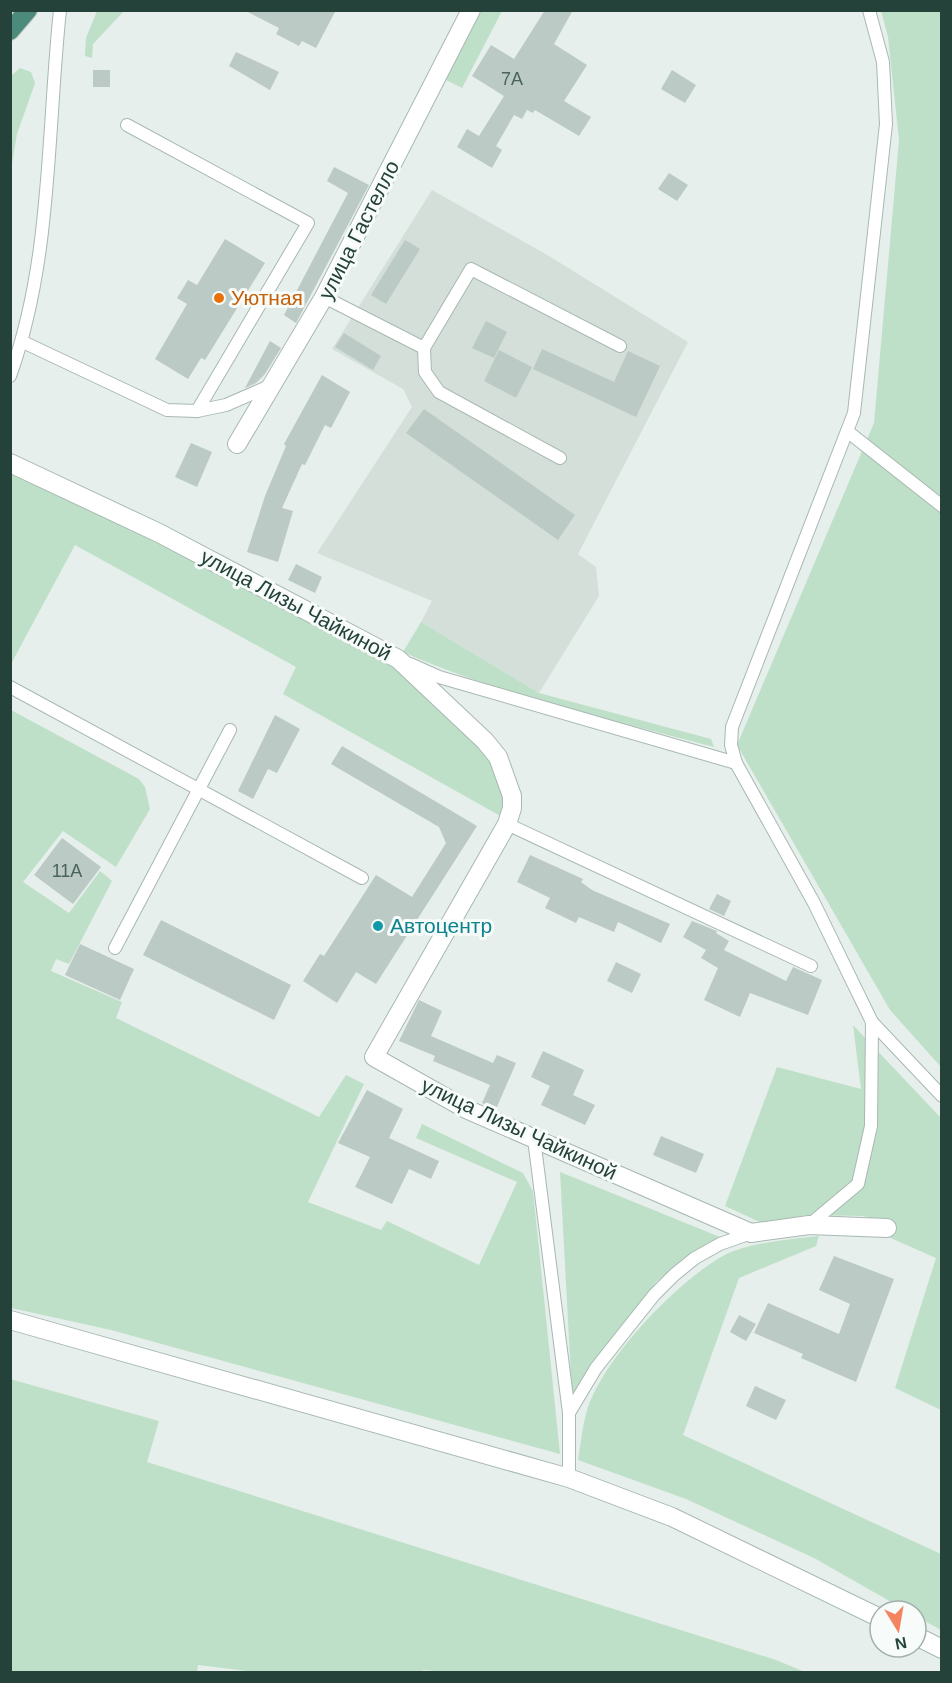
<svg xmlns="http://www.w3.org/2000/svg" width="952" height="1683" viewBox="0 0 952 1683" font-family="Helvetica,sans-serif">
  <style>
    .built { fill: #d4dfda }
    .green { fill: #bfe0c8 }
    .building { fill: #bbcac4 }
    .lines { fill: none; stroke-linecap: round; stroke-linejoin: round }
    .service-casing { stroke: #a8b8b2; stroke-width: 14 }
    .minor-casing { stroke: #a8b8b2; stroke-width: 20 }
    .trunk-casing { stroke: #c2cac8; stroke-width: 20 }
    .service { stroke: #fff; stroke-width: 12 }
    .minor { stroke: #fff; stroke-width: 18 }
    .trunk { stroke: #4c8a7c; stroke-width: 18 }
    .food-dot { fill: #e8710a; stroke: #f7fbf9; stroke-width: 2 }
    .culture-dot { fill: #0f9aa8; stroke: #f7fbf9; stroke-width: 2 }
    .labels { text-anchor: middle; stroke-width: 6; stroke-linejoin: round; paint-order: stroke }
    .number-label { font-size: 18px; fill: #4a645c }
    .street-label { font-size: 21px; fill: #24423a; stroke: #f7fbf9 }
    .food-label { font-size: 21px; fill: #c56008; stroke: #f7fbf9; text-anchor: start }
    .culture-label { font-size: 21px; fill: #0d838f; stroke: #f7fbf9; text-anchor: start }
  </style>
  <rect width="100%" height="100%" fill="#e6efeb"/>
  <!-- built -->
  <polygon class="built" points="432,190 549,256 688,342 578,554 596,567 599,596 539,693 421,622 432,601 317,553 412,407 403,389 332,349"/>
  <!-- green -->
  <g class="green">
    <polygon points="97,11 124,11 93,44 92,58 85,56 86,38"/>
    <polygon points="481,11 502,11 462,88 446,80"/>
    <polygon points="881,11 941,11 941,1067 890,1010 737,745 874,423 899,140 888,37"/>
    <polygon points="20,68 31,72 35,83 17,134 11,169 11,76"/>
    <polygon points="11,473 159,541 400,670 439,700 497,767 503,789 504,818 283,694 296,667 75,545 11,664"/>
    <path d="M421 622 539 693 711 739 714 747C609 719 503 696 403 652Z"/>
    <polygon points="11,710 139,779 145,787 150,809 116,867 63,831 23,882 69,913 100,871 112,881 69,964 56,959 51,971 122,1002 116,1018 319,1117 346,1075 364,1084 308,1202 381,1230 387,1221 479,1265 517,1182 416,1138 422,1124 523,1173 533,1191 560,1454 111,1330 11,1308"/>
    <polygon points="853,1025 941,1118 941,1410 895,1388 936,1258 886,1236 891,1223 863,1216 806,1215 764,1224 725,1206 777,1067 861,1089"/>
    <polygon points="560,1172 720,1237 680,1262 656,1282 572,1395"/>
    <path d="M819 1236 816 1246 739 1278 683 1435 941 1554V1630L916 1616V1611H907L814 1558 686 1499 578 1460C581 1444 582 1426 587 1411 602 1360 675 1284 721 1257 745 1243 790 1239 819 1236Z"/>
    <polygon points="10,1379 159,1421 147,1462 776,1660 805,1672 446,1672 423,1670 422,1672 256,1672 198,1665 197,1672 11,1672"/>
  </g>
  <!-- building -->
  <g class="building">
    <polygon points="244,10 336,10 316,48 302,41 299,46 276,34 279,28"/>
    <polygon points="545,10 573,10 554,44 587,65 564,101 591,117 579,136 535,110 533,113 527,110 522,119 514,115 496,146 502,150 492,168 457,147 467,129 479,136 504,96 472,76 491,45 514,59"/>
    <polygon points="236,52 279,72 270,90 229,66"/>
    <rect x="93" y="70" width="17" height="17"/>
    <polygon points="672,70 696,85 685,103 661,89"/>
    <polygon points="334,167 369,185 296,323 284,315 348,193 327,181"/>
    <polygon points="669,173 688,185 677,201 658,189"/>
    <polygon points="225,239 265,263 205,360 201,358 188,379 155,359 187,304 177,298 188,280 197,285"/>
    <polygon points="405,240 420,249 386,304 371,295"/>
    <polygon points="486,321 507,332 494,358 472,348"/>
    <polygon points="344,333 381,356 373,370 335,347"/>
    <polygon points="270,341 281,348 265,374 256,383 245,388"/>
    <polygon points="542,349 614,382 628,351 660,366 636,417 533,369"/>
    <polygon points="499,350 532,367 516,398 484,381"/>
    <polygon points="322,375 350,392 331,428 325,425 305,465 302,464 282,508 293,511 278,562 247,552 265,496 286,446 284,444"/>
    <polygon points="424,409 575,515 558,540 406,433"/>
    <polygon points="191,443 212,452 197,487 175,477"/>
    <polygon points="296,564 322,577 315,593 288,580"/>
    <polygon points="275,715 300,729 277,773 268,769 253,799 238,791"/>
    <polygon points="342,746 477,826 376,984 356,972 337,1003 303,981 320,954 324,956 376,875 412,897 446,843 439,827 331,764"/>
    <polygon points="62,838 101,867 73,904 34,875"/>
    <polygon points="530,855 583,879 581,882 592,890 670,924 661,943 618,922 614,932 579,917 576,923 545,908 550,898 517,882"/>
    <polygon points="717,894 731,901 724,916 709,909"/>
    <polygon points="161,920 291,985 274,1020 143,955"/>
    <polygon points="692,921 717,931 716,933 729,941 724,950 786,981 793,967 822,980 808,1015 750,993 740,1017 704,1000 718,968 701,958 706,950 683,937"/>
    <polygon points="80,944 134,969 120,1000 65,975"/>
    <polygon points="616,962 641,974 632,993 607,981"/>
    <polygon points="419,1000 442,1011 431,1036 493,1063 497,1055 516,1063 496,1109 482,1103 490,1085 433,1061 435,1056 399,1041"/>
    <polygon points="543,1051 584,1070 573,1095 595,1105 585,1125 541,1105 550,1086 531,1077"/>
    <polygon points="367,1090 403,1109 389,1138 439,1161 431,1179 409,1169 392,1204 355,1187 370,1157 338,1143"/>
    <polygon points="661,1136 704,1154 696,1173 653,1155"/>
    <polygon points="834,1256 894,1279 856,1382 801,1358 803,1354 754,1333 768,1303 839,1334 850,1304 819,1290"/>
    <polygon points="739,1315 756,1324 746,1341 730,1332"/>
    <polygon points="755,1386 786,1400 776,1420 746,1406"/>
  </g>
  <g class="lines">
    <defs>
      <g id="service">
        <polyline points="869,10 883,62 886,124 854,413 732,727 731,745 736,763 814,903 872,1022 942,1096"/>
        <polyline points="127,125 308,223 197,411"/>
        <polyline points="324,297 424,348"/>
        <polyline points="23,342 167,410 197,411 226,405 272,385"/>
        <path d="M10 376C52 260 47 132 60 10"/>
        <polyline points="847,431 942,506"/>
        <polyline points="560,458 439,392 425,372 424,348 471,269 620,346"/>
        <polyline points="410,664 439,677 736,763"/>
        <polyline points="10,687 362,878"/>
        <polyline points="507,824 811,966"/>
        <polyline points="115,948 230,730"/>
        <polyline points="534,1139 569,1413"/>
        <polyline points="809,1225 858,1184 871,1126 872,1022"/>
        <polyline points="569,1478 569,1413 596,1368 654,1295 674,1275 695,1258 720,1244 751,1233"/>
      </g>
      <g id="minor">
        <polyline points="237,444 324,297 471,10"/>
        <polyline points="10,463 159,533 398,659 485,741 498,757 512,796 512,808 507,824 374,1057 466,1109 751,1233 809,1225 887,1228"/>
        <polyline points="10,1320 569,1478 672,1517 880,1618"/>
        <polyline points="916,1636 942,1649"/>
      </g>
      <polyline id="trunk" points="10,31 28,10"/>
    </defs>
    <!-- service casing -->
    <use href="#service" class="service-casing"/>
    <!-- minor casing -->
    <use href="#minor" class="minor-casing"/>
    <!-- trunk casing -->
    <use href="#trunk" class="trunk-casing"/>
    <!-- service -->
    <use href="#service" class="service"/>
    <!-- minor -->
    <use href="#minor" class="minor"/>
    <!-- trunk -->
    <use href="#trunk" class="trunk"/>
  </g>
  <!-- markers -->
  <circle class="food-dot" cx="219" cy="298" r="6"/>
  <circle class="culture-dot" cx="378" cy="926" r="6"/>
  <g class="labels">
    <!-- number labels -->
    <g class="number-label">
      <text x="512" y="85">7А</text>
      <text x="67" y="877">11А</text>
    </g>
    <!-- street labels -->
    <g class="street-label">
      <text transform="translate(359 230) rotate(-63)" y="7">улица Гастелло</text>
      <text transform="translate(296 605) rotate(28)" y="7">улица Лизы Чайкиной</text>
      <text transform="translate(519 1129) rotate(25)" y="7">улица Лизы Чайкиной</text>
    </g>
    <!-- food labels -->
    <g class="food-label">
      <text x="231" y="305">Уютная</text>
    </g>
    <!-- culture labels -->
    <g class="culture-label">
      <text x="390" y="933">Автоцентр</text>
    </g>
  </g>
  <!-- border -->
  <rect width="952" height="1683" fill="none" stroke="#24423a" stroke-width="24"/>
  <!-- north arrow -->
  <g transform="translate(898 1629) rotate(169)"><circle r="28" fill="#f7fbf9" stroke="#a3b1ad" stroke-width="1.5"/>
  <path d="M0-4.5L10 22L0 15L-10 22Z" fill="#f4845f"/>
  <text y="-9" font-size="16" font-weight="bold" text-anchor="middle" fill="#24423a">N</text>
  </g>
</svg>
